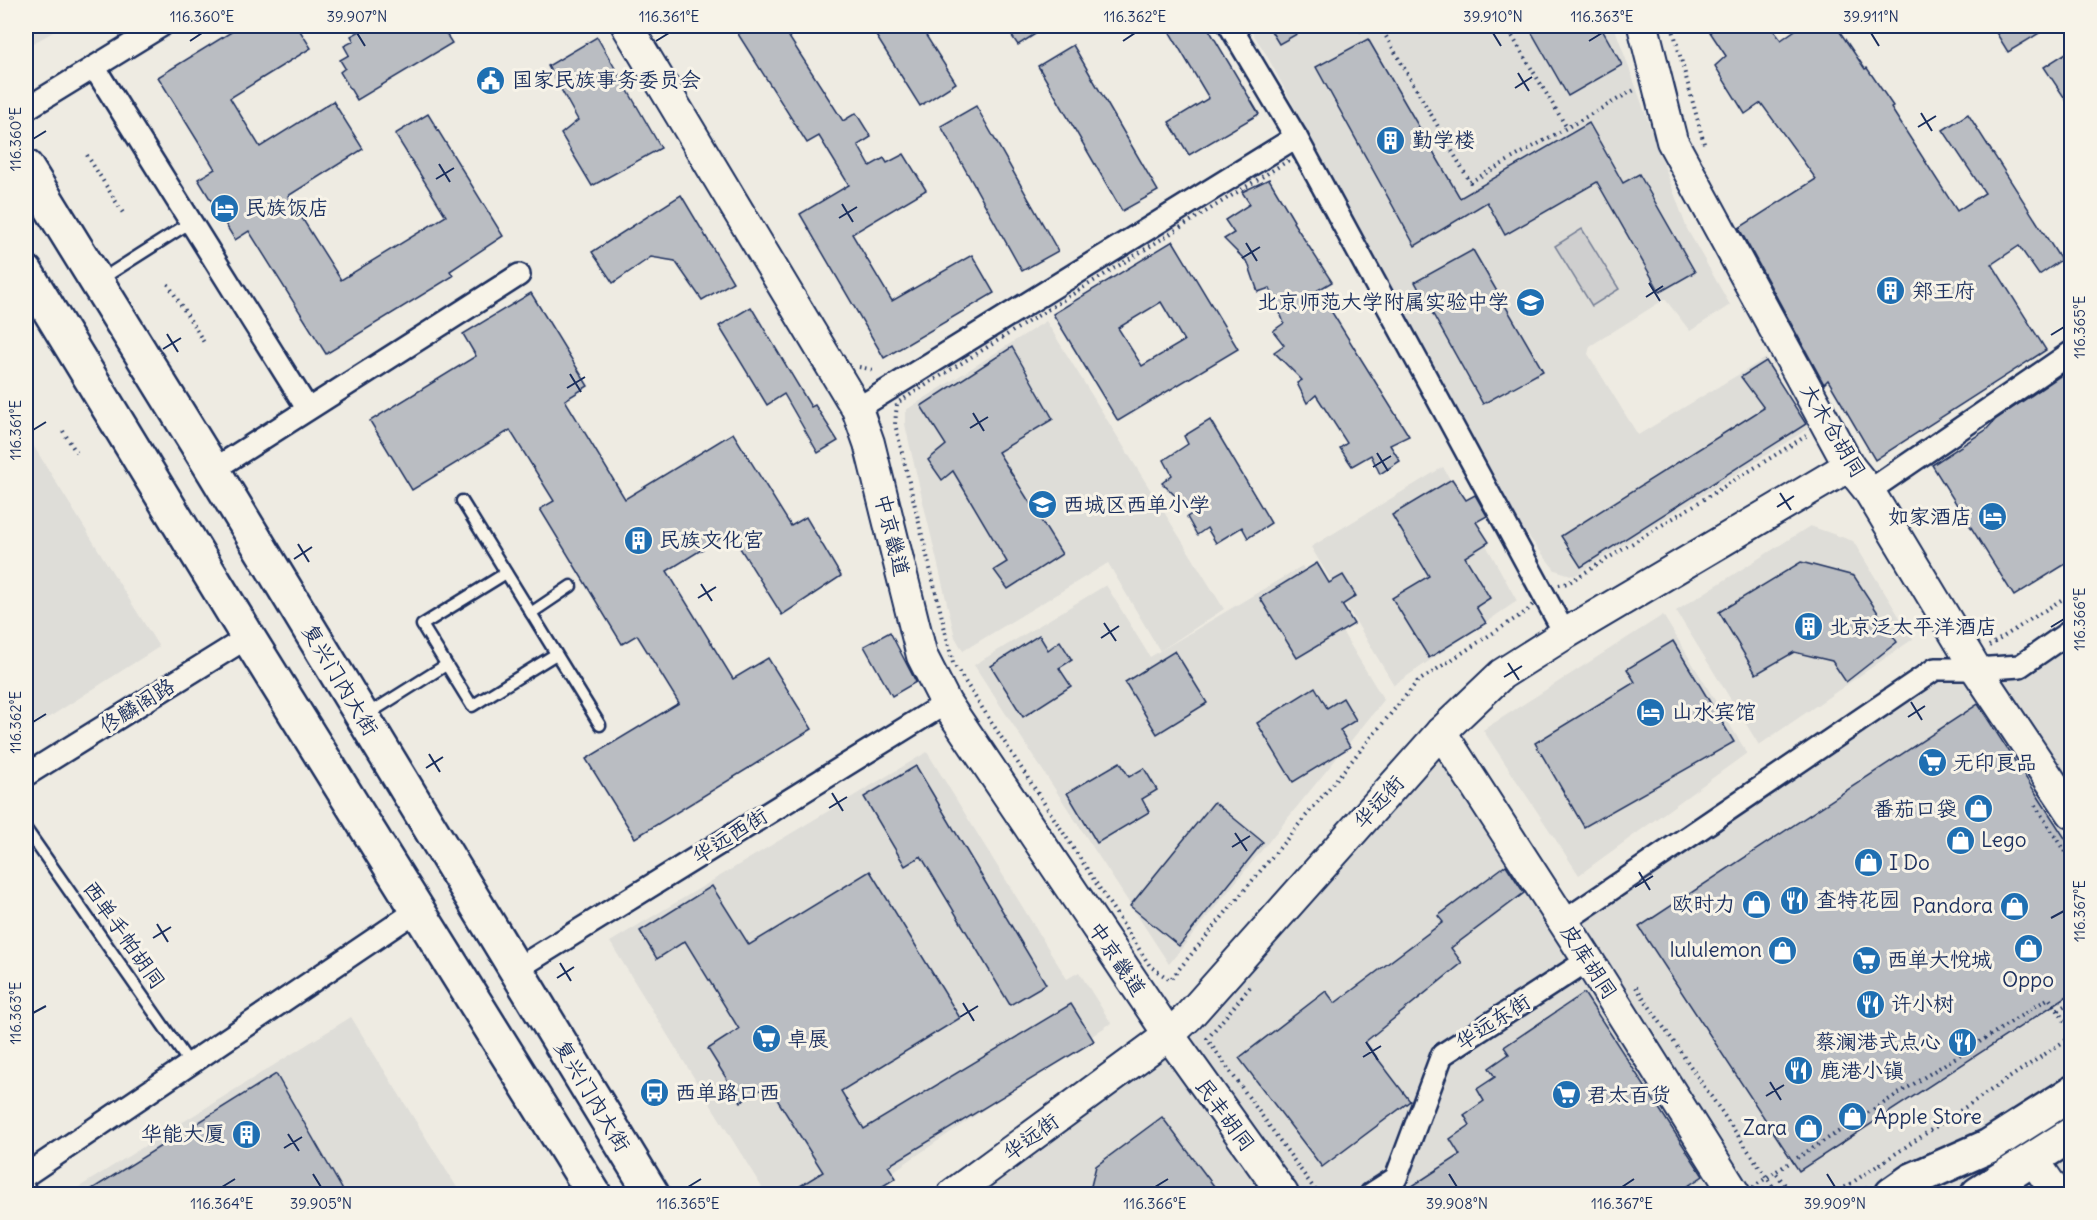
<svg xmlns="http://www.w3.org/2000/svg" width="2097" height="1220" viewBox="0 0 2097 1220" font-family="Delius,'LXGW WenKai TC',sans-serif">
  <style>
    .built { fill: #deddd8 }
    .green { fill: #cfcfcf; stroke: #757f96; stroke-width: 1.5 }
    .building { fill: #babdc2; stroke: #1b2f5e; stroke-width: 1.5; fill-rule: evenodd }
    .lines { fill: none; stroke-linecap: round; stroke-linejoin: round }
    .lane-casing { stroke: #1b2f5e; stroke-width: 15 }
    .street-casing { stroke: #1b2f5e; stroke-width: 26 }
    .secondary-casing { stroke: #1b2f5e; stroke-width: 34 }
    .primary-casing { stroke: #1b2f5e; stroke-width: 38 }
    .highway-casing { stroke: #1b2f5e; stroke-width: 38 }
    .path { stroke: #1b2f5e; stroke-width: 4; stroke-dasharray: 1.5 4.5; stroke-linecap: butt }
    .lane { stroke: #f7f3e8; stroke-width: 10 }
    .street { stroke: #f7f3e8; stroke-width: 21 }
    .secondary { stroke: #f7f3e8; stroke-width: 30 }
    .primary { stroke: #f7f3e8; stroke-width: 33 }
    .highway { stroke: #f7f3e8; stroke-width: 33 }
    .path-bridge { stroke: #1b2f5e; stroke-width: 4; stroke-dasharray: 1.5 4.5; stroke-linecap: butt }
    .ticks { fill: none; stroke: #1b2f5e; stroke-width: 2 }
    .labels { text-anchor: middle; stroke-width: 6; stroke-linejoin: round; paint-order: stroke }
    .poi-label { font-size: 21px; fill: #1b2f5e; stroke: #f7f3e8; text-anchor: start }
    .street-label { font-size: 21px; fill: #1b2f5e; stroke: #f7f3e8 }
    .neatline { fill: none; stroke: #1b2f5e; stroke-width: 2 }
    .ticks-label { font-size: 15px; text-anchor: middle; fill: #1b2f5e }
  </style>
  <rect width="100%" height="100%" fill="#eeebe2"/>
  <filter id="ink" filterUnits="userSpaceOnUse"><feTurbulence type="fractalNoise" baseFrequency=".0167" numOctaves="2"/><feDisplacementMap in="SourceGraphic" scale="12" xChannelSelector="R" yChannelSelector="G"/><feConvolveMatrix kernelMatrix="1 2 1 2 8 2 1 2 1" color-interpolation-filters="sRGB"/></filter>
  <g filter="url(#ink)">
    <!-- built -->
    <g class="built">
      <polygon points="26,26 64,26 28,46 26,42"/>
      <polygon points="1248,26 1614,26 1687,229 1730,305 1690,331 1665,299 1590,346 1588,354 1638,435 1766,358 1809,428 1574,576 1555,570 1510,513 1266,54"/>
      <polygon points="1046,321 1224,609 1160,651 1108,563 963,651 955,637 910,447 905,424 906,410"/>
      <polygon points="26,434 159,647 26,732"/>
      <polygon points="1443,467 1517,601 1394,685 1311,547"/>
      <polygon points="1810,526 1853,541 1913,639 1759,745 1676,611"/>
      <polygon points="1302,566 1384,700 1169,964 974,665 1106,585 1150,657"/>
      <polygon points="1663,615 1747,753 1579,875 1483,730"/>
      <polygon points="2071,630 2071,1194 950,1194 1148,1051 1431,743 1553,930 1948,669 2020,666"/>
      <polygon points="927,752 1067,979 1079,972 1111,1023 860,1194 766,1194 610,942"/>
      <polygon points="351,1017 461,1194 68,1194"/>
    </g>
    <!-- green -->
    <polygon class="green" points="1582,229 1619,289 1592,306 1555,246"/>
    <!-- building -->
    <g class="building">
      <polygon points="241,26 297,26 311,48 230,98 260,147 333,101 363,149 288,196 341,280 446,216 395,134 428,114 503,236 450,271 453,276 326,354 249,231 235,240 198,179 215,169 158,77"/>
      <polygon points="369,26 441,26 452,43 357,100 340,72 345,68 340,60 349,55 344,46 354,41 351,36"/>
      <polygon points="751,26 782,26 843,121 856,113 871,137 858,145 870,166 884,158 887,163 904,154 926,190 852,234 892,301 972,255 994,293 884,358 800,214 849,185 819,136 807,143 738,34"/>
      <polygon points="870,26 920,26 956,83 920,106"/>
      <polygon points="1005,26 1048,26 1018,45"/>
      <polygon points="1166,26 1207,26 1259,114 1189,155 1169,122 1209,98"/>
      <polygon points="1268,26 1311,26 1279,44"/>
      <polygon points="1528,26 1600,26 1622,65 1568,96"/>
      <polygon points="1706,26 1770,26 1781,40 1801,26 1836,26 1865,69 1867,68 1893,106 1891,108 1957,211 1985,193 1943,130 1968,114 2061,260 2039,275 2019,246 1992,264 2046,350 1875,460 1828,380 1824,384 1739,228 1816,179 1761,103 1745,114 1715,66 1726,56"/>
      <polygon points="1992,26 2051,26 2008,52"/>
      <polygon points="597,37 661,148 592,186 561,134 578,120 548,66"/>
      <polygon points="1368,39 1460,198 1589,123 1623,183 1639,174 1695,272 1660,292 1597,182 1505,235 1487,202 1415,246 1316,67"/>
      <polygon points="1073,45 1158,191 1122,211 1038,66"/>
      <polygon points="2072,49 2072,109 2044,67"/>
      <polygon points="976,106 1058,251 1022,271 941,126"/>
      <polygon points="1269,179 1294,221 1293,222 1332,282 1318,290 1409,436 1390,445 1400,461 1380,474 1371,455 1352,466 1340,448 1347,443 1316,395 1307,403 1297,383 1302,380 1274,352 1284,345 1273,331 1284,323 1270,288 1258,292 1248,263 1224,239 1234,233 1225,220 1250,204 1242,192"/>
      <polygon points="681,195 733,282 702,300 675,261 651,257 613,283 592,252"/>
      <path d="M1173 241 1238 349 1118 421 1053 314ZM1161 302 1184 341 1142 366 1118 328Z"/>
      <polygon points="1473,250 1543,371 1483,404 1415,282"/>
      <polygon points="531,293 588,386 565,400 625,499 733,433 791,526 806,517 841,576 782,615 730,532 667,571 733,679 768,658 812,729 635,838 586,759 679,703 637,635 622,644 540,509 554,501 510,430 412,490 370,421 476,356 463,334"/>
      <polygon points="751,307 811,407 815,405 838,441 818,453 784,394 767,405 719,326"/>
      <polygon points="1012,347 1053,419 998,452 1062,554 1008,589 994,570 1007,562 953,471 942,480 928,460 946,445 921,406"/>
      <polygon points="1766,361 1806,424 1581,567 1561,536 1764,408 1741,377"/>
      <polygon points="2072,368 2072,560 2014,596 1932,465 1986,430 1995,420"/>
      <polygon points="1210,420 1271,523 1248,538 1242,527 1216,543 1207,528 1197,535 1187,517 1193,513 1162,483 1172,475 1164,460 1188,444 1184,436"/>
      <polygon points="1452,479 1466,500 1475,495 1487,516 1476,522 1489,542 1465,557 1490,598 1476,607 1486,623 1429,658 1392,598 1429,576 1392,515"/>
      <polygon points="1801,562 1854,576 1897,642 1846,682 1832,661 1794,652 1756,674 1719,612"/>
      <polygon points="1317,563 1329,583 1343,575 1356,596 1342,605 1354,624 1297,658 1260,598"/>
      <polygon points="890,632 916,682 892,696 864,646"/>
      <polygon points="1039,635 1048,650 1060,641 1072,660 1059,668 1071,686 1023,717 991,666"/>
      <polygon points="1673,641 1734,742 1584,827 1535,743 1635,682 1627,669"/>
      <polygon points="1175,651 1207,703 1157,734 1125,682"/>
      <polygon points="1315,687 1327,708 1343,698 1356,720 1340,730 1350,747 1293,782 1257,723"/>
      <polygon points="1978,704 2072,849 2072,993 1799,1171 1639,927"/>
      <polygon points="1120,762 1129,777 1144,768 1157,790 1142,799 1149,812 1097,843 1067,793"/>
      <polygon points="916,766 1046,984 1010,1005 921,856 905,866 864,797"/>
      <polygon points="1214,802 1263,842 1179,946 1130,906"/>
      <polygon points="1506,865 1524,893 1451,948 1462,963 1365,1042 1410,1101 1322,1167 1239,1058 1326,991 1335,1003 1443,922 1438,916"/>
      <polygon points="870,871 960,1018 841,1091 864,1129 1071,1004 1094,1041 888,1166 896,1178 870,1194 787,1194 823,1172 768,1085 741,1102 708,1049 739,1029 685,941 657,959 640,931 712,886 749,945"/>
      <polygon points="1584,993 1703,1176 1685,1188 1689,1194 1400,1194 1460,1155 1450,1139 1470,1125 1464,1115 1484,1101 1477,1089 1495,1077 1489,1068 1509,1054 1504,1047"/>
      <polygon points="276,1074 345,1194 84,1194"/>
      <polygon points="1162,1117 1220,1194 1089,1194 1096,1166"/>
    </g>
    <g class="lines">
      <defs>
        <g id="lane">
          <polyline points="100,280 191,222"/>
          <polyline points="462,501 600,725"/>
          <polyline points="506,573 422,625 472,706 556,654"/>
          <polyline points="531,613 571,586"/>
          <polyline points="365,716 446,665"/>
          <polyline points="26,829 190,1064"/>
          <polyline points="26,1182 33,1194"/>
        </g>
        <g id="street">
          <polyline points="1230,26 1296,137 1565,634"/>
          <polyline points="94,67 307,408"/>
          <polyline points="26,109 161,26"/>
          <polyline points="857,409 1296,137"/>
          <polyline points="213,470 519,275"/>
          <polyline points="1869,491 2072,352"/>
          <polyline points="26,775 248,637"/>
          <polyline points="1563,922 1935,669 1976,669 2020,666 2072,630"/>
          <polyline points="515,970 946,703"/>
          <polyline points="26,1175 419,909"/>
          <polyline points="1371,1194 1396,1178 1442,1055 1588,960"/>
        </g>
        <g id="secondary">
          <polyline points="627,26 857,409 869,443 922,656 946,703 1169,1035 1283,1194"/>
          <polyline points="1643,26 1672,141 1849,466 1869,491 1976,669 2072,813"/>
          <polyline points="1441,732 1588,960 1735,1194"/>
          <polyline points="2033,1159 2057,1194"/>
          <polyline points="953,1194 1169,1035 1189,1016 1441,732 1502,674 1565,634 1849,466"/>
        </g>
        <g id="primary">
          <polyline points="1892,1194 1912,1180 1989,1146 2072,1093"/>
          <polyline points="1978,1194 2072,1134"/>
        </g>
        <g id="highway">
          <polyline points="26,167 213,470 652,1194"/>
          <polyline points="26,272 248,637 594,1194"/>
        </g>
      </defs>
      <!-- lane casing -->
      <use href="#lane" class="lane-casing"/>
      <!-- street casing -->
      <use href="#street" class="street-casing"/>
      <!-- secondary casing -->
      <use href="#secondary" class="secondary-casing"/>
      <!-- primary casing -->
      <use href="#primary" class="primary-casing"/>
      <!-- highway casing -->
      <use href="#highway" class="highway-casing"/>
      <!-- path -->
      <g class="path">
        <polyline points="1356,26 1359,31 1369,26"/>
        <polyline points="1380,26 1470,182 1636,89"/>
        <polyline points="1506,26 1567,128"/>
        <polyline points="1672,26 1705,147"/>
        <polyline points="87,155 123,213"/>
        <polygon points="1294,157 1490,514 1535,602 1527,611 1417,682 1170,980 1150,966 953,663 895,424 897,403"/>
        <polyline points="168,284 205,344"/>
        <polyline points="859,367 875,370"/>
        <polyline points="63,431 76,452"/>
        <polyline points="1559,585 1568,583 1806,436"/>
        <polyline points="1989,646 2072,593"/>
        <polyline points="2035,805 2072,863"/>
        <polyline points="1250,987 1207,1039 1318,1194"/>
        <polyline points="1636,987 1778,1194"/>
        <polyline points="2058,1010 2072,1001"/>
        <polyline points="1344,1194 1353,1188"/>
        <polyline points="1792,1194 1775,1172 2049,998 2054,1005"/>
        <polyline points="1835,1194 2072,1036"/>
        <polyline points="1856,1194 1867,1188"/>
      </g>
      <!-- lane -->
      <use href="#lane" class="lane"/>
      <!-- street -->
      <use href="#street" class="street"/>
      <!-- secondary -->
      <use href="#secondary" class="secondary"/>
      <!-- primary -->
      <use href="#primary" class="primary"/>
      <!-- highway -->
      <use href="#highway" class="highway"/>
      <!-- path-bridge -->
      <g class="path-bridge">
        <polyline points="2054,1005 2072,1032"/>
        <polyline points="1743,1194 1775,1172"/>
      </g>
    </g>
  </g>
  <!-- ticks -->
  <path class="ticks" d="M357 33 365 46M1493 33 1501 46M1871 33 1879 46M190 41 202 33M656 41 669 33M1123 41 1135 33M1589 41 1602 33M1518 73 1529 91M1515 88 1532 77M1921 113 1932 131M1918 127 1936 116M33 139 46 131M439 164 450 182M436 179 454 168M842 204 853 222M839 218 857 207M1246 243 1257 261M1242 258 1260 247M1649 283 1660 301M1646 297 1663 286M167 334 178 352M2051 335 2064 327M163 349 181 338M570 374 581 392M567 388 585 377M973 413 984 431M970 428 988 417M33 430 46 422M1377 453 1388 471M1373 467 1391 456M1780 493 1791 510M1777 507 1794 496M298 544 309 562M294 559 312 547M701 584 712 601M698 598 716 587M1104 623 1116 641M2051 627 2064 619M1101 638 1119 626M1508 663 1519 680M1504 677 1522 666M1911 702 1922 720M1908 717 1925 706M33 722 46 714M429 754 440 772M426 768 443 757M832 793 843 811M829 808 847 797M1235 833 1247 851M1232 847 1250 836M1639 872 1650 890M1635 887 1653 876M2051 918 2064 911M157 924 168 942M153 938 171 927M560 963 571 981M557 978 574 967M963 1003 974 1021M33 1013 46 1006M960 1017 978 1006M1366 1042 1378 1060M1363 1057 1381 1046M1770 1082 1781 1100M1766 1096 1784 1085M288 1134 299 1151M284 1148 302 1137M313 1174 321 1187M1449 1174 1457 1187M1827 1174 1835 1187M222 1187 235 1179M688 1187 701 1179M1155 1187 1168 1179M1622 1187 1634 1179"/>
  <!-- icons -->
  <defs>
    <symbol id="civic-disc" viewBox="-11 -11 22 22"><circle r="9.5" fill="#1f6fb2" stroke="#f7f3e8"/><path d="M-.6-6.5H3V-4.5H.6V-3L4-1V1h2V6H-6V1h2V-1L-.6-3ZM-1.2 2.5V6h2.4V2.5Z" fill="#fff"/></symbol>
    <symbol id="building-disc" viewBox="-11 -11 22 22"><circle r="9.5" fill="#1f6fb2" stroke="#f7f3e8"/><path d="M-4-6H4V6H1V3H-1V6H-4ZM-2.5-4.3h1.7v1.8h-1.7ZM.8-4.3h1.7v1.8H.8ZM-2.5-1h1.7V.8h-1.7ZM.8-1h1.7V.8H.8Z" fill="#fff"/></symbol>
    <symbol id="hotel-disc" viewBox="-11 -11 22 22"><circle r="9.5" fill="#1f6fb2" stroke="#f7f3e8"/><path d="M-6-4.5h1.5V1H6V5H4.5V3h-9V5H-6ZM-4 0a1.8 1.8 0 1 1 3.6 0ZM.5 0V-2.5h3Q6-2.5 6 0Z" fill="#fff"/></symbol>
    <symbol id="school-disc" viewBox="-11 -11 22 22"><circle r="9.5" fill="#1f6fb2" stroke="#f7f3e8"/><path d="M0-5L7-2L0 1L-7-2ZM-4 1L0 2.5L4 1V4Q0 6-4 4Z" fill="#fff"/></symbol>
    <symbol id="supermarket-disc" viewBox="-11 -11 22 22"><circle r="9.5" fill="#1f6fb2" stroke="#f7f3e8"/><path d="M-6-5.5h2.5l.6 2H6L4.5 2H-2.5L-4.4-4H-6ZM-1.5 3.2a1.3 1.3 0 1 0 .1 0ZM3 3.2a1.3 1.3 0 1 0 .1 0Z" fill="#fff"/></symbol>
    <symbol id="shop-disc" viewBox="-11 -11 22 22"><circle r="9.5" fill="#1f6fb2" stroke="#f7f3e8"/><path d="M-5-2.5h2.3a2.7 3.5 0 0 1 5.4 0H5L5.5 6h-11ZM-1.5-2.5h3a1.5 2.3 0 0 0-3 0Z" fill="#fff"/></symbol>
    <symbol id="restaurant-disc" viewBox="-11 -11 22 22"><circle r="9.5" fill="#1f6fb2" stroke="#f7f3e8"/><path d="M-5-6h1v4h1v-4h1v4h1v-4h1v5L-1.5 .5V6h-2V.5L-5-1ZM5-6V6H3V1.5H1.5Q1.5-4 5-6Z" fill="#fff"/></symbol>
    <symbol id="bus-disc" viewBox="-11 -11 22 22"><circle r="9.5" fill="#1f6fb2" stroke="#f7f3e8"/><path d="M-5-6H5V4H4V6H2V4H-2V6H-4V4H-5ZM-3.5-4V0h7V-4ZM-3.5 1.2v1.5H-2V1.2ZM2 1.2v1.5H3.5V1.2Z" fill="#fff"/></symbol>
  </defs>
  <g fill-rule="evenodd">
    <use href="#civic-disc" x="474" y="64" width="33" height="33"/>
    <use href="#building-disc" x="1374" y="124" width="33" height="33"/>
    <use href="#hotel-disc" x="208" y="192" width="33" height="33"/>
    <use href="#building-disc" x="1874" y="274" width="33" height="33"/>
    <use href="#school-disc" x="1514" y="286" width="33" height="33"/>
    <use href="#school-disc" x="1026" y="488" width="33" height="33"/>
    <use href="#hotel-disc" x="1976" y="500" width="33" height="33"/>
    <use href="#building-disc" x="622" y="524" width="33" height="33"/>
    <use href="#building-disc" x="1792" y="610" width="33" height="33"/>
    <use href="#hotel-disc" x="1634" y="696" width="33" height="33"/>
    <use href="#supermarket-disc" x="1916" y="746" width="33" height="33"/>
    <use href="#shop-disc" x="1962" y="792" width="33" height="33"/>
    <use href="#shop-disc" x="1944" y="824" width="33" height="33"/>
    <use href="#shop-disc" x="1852" y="846" width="33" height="33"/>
    <use href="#restaurant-disc" x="1778" y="884" width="33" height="33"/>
    <use href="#shop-disc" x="1740" y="888" width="33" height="33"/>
    <use href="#shop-disc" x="1998" y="890" width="33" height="33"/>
    <use href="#shop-disc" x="2012" y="932" width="33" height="33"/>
    <use href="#shop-disc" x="1766" y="934" width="33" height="33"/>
    <use href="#supermarket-disc" x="1850" y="944" width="33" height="33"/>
    <use href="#restaurant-disc" x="1854" y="988" width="33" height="33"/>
    <use href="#supermarket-disc" x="750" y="1022" width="33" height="33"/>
    <use href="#restaurant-disc" x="1946" y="1026" width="33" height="33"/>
    <use href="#restaurant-disc" x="1782" y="1054" width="33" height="33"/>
    <use href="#bus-disc" x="638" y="1076" width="33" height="33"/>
    <use href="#supermarket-disc" x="1550" y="1078" width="33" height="33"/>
    <use href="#shop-disc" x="1836" y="1100" width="33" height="33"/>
    <use href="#shop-disc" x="1792" y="1112" width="33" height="33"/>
    <use href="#building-disc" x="230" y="1118" width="33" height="33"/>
  </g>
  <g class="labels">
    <!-- poi labels -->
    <g class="poi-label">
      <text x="512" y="87">国家民族事务委员会</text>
      <text x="1412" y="147">勤学楼</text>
      <text x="245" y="215">民族饭店</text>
      <text x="1912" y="298">郑王府</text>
      <text x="1509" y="309" text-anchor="end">北京师范大学附属实验中学</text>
      <text x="1063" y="512">西城区西单小学</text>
      <text x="1972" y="524" text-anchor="end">如家酒店</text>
      <text x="659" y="547">民族文化宫</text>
      <text x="1829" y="634">北京泛太平洋酒店</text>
      <text x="1672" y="719">山水宾馆</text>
      <text x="1953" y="770">无印良品</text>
      <text x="1957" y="816" text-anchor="end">番茄口袋</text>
      <text x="1981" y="847">Lego</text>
      <text x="1889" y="870">I Do</text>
      <text x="1816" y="907">查特花园</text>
      <text x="1735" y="911" text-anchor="end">欧时力</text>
      <text x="1993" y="913" text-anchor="end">Pandora</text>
      <text x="1762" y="957" text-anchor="end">lululemon</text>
      <text x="1887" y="967">西单大悦城</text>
      <text x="2028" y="987" text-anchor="middle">Oppo</text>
      <text x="1891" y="1011">许小树</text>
      <text x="787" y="1046">卓展</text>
      <text x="1941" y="1049" text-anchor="end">蔡澜港式点心</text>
      <text x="1820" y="1078">鹿港小镇</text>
      <text x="675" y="1100">西单路口西</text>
      <text x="1587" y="1102">君太百货</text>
      <text x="1874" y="1124">Apple Store</text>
      <text x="1787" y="1135" text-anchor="end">Zara</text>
      <text x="225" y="1141" text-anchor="end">华能大厦</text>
    </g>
    <!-- street labels -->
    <g class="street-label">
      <text transform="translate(1833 431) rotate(59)" y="7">大木仓胡同</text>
      <text transform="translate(892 535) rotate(76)" y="7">中京畿道</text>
      <text transform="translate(340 680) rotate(59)" y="7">复兴门内大街</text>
      <text transform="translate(137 706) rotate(-32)" y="7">佟麟阁路</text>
      <text transform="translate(1379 802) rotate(-48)" y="7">华远街</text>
      <text transform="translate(730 836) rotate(-32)" y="7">华远西街</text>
      <text transform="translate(124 935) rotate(55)" y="7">西单手帕胡同</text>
      <text transform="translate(1117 959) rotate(56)" y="7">中京畿道</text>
      <text transform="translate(1589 962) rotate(57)" y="7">皮库胡同</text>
      <text transform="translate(1493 1022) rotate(-33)" y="7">华远东街</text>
      <text transform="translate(592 1096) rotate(59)" y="7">复兴门内大街</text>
      <text transform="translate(1225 1115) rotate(54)" y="7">民丰胡同</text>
      <text transform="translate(1031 1137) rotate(-36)" y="7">华远街</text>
    </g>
  </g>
  <!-- margin -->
  <rect width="2097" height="1220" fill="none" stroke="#f7f3e8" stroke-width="66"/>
  <rect x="33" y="33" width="2031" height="1154" class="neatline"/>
  <g class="ticks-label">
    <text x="202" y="22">116.360°E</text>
    <text x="357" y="22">39.907°N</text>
    <text x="669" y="22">116.361°E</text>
    <text x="1135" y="22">116.362°E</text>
    <text x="1493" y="22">39.910°N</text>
    <text x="1602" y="22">116.363°E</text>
    <text x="1871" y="22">39.911°N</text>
    <text transform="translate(16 139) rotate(-90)" y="5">116.360°E</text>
    <text transform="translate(2080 327) rotate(-90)" y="5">116.365°E</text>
    <text transform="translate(16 430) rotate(-90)" y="5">116.361°E</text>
    <text transform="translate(2080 619) rotate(-90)" y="5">116.366°E</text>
    <text transform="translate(16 722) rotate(-90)" y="5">116.362°E</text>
    <text transform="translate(2080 911) rotate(-90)" y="5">116.367°E</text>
    <text transform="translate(16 1013) rotate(-90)" y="5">116.363°E</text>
    <text x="222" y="1209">116.364°E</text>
    <text x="321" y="1209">39.905°N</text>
    <text x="688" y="1209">116.365°E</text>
    <text x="1155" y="1209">116.366°E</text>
    <text x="1457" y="1209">39.908°N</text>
    <text x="1622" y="1209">116.367°E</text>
    <text x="1835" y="1209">39.909°N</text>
  </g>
</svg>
